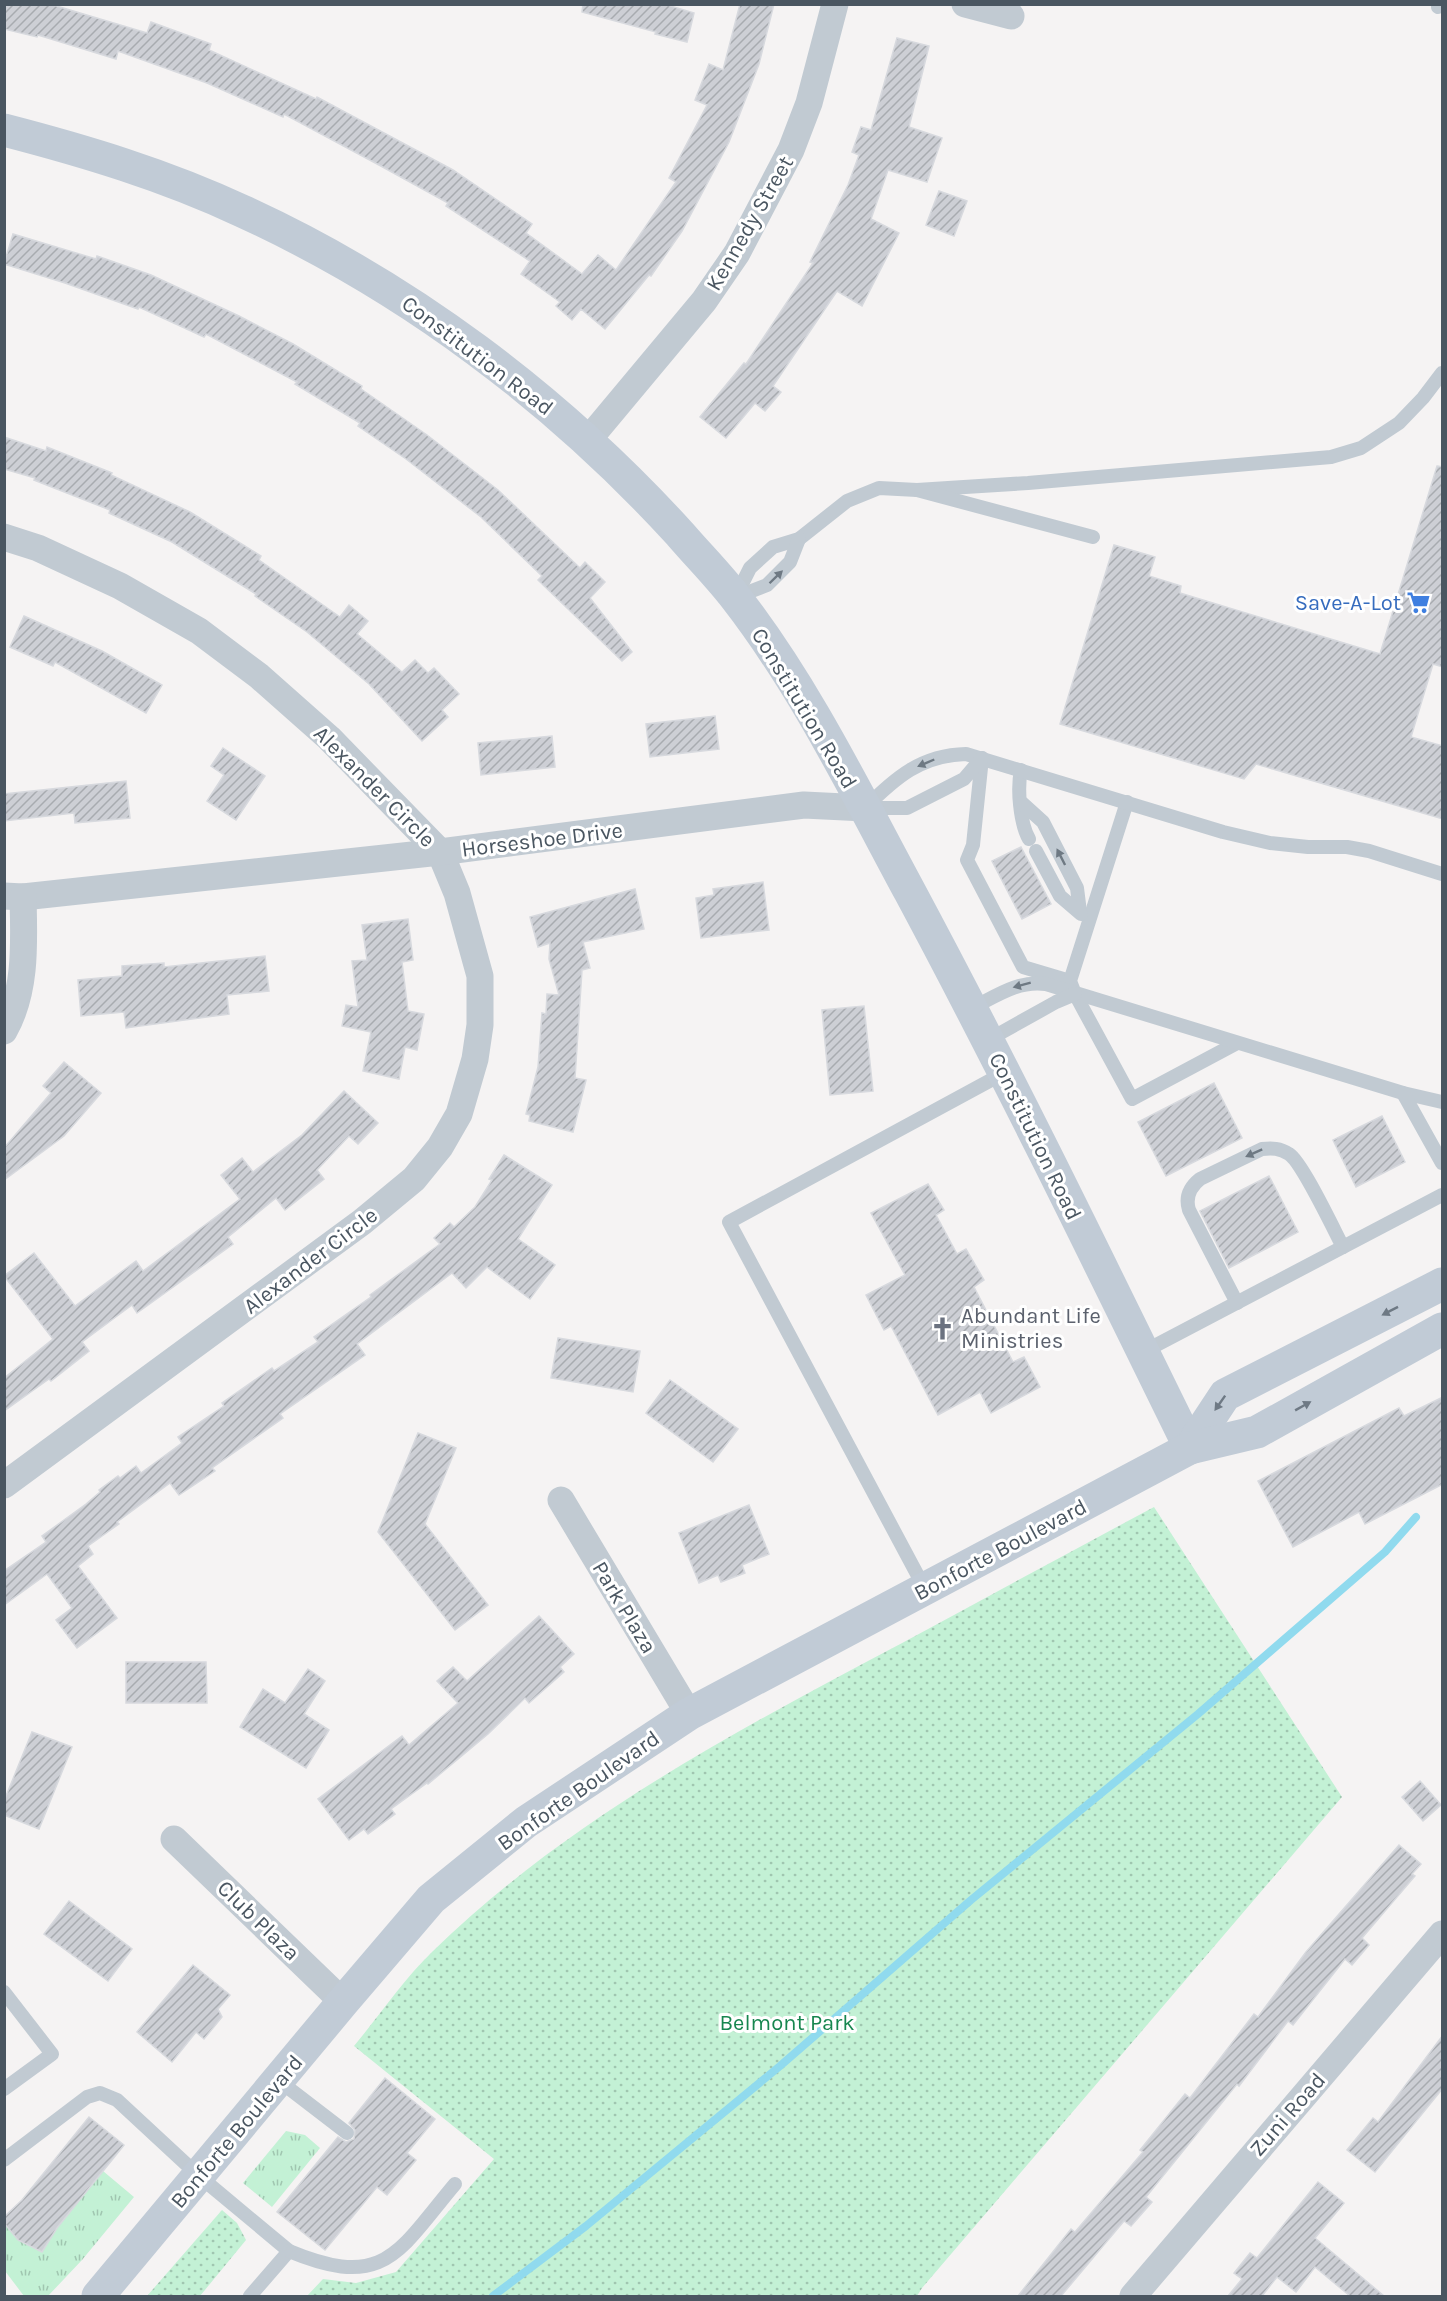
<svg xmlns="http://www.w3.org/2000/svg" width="1447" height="2301" viewBox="0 0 1447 2301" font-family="Karla,sans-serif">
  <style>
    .grass { fill: url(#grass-tufts) }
    .park { fill: url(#park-dots) }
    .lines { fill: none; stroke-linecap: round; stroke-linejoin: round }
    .stream { stroke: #90daee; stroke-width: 8 }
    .building { fill: url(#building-hatch); stroke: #d7d9de; stroke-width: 1.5 }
    .lane { stroke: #c1cad2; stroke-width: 14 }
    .street { stroke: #c1cad2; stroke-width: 27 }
    .secondary { stroke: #c1cbd6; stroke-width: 33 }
    .oneway { fill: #6e7983 }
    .oneway2 { fill: #6e7984 }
    .labels { text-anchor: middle; stroke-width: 6; stroke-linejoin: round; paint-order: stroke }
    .street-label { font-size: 22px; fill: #4a5661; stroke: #fff }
    .shop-label { font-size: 22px; fill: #366cbe; stroke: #fff; text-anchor: end }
    .worship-label { font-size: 22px; fill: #5b616d; stroke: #fff; text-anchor: start }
    .park-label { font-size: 22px; fill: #17864f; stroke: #fff }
  </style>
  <defs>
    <pattern id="grass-tufts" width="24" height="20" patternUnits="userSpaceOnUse" patternTransform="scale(1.5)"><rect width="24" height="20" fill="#c3f1d5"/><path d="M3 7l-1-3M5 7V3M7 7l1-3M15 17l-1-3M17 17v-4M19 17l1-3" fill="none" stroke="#a0c6b0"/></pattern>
    <pattern id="park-dots" width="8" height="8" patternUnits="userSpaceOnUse" patternTransform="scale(1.5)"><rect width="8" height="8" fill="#c3f1d5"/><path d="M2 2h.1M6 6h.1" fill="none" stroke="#a0c6b0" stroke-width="1.8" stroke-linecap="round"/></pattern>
    <pattern id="building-hatch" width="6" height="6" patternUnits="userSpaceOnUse" patternTransform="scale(1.5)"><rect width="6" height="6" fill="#cdcfd5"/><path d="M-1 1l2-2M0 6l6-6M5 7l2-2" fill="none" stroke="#a8abb0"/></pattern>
  </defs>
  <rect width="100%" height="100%" fill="#f5f3f3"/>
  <!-- grass -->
  <g class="grass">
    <polygon points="286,2131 305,2135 320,2148 272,2207 243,2183"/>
    <polygon points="103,2171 134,2197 82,2260 48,2296 24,2296 5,2271 5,2224 18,2240 42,2252 57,2228"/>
  </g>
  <!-- park -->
  <g class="park">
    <path d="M1154 1507 1342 1797 922 2288 917 2296H307L323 2279 356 2283 396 2272 494 2159 354 2046C379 2016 404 1979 432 1952 568 1819 738 1730 904 1642 987 1597 1070 1552 1154 1507Z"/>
    <polygon points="222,2210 237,2223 246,2240 200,2296 147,2296"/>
  </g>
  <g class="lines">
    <!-- stream -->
    <polyline class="stream" points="493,2296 586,2226 780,2066 971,1900 1198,1714 1385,1552 1416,1517"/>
  </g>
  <!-- building -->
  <g class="building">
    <polygon points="4,4 50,4 147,33 151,22 211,44 209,50 316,99 317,97 453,170 532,224 526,233 582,274 598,255 616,270 676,182 669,178 707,105 695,100 709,64 723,70 740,4 774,4 759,64 729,142 682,231 651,276 649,275 605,329 581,309 572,320 556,306 560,302 521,274 530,261 446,206 448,203 379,165 284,114 283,117 207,83 118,51 116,59 38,35 37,37 4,29"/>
    <polygon points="583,4 664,4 694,13 687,42 655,34 656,32 582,12"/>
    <polygon points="897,38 929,46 909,127 942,138 927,182 888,170 871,219 899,233 862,306 837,291 773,386 781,392 765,411 755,403 726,438 700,417 744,363 746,364 813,263 810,262 848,185 859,155 852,152 861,127 871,130"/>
    <polygon points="939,191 967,201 954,236 926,225"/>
    <polygon points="13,234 96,259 97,256 151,275 239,316 293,344 362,386 361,389 427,435 498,490 580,568 585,562 605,582 590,598 632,652 622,661 538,580 542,576 481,517 406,459 358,426 360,423 295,384 297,382 206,334 204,337 139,307 138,309 65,283 4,264"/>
    <polygon points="4,437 46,451 47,447 112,473 111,475 190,512 261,556 259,560 340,617 349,605 368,621 357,634 402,672 415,660 428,673 434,668 459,694 442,710 448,717 422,741 369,684 307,632 255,596 256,594 172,542 109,513 110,510 34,480 35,478 4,469"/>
    <polygon points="1437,466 1443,467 1443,667 1433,664 1411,737 1443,746 1443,819 1256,764 1244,779 1060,724 1114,545 1155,557 1149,576 1181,586 1180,593 1380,654"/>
    <polygon points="24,616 102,651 162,685 146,713 55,662 53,666 10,647"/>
    <polygon points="715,716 719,749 650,757 646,724"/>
    <polygon points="552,736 555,767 481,775 478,743"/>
    <polygon points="223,748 265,776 236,820 207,801 224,775 211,766"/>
    <polygon points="126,781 130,818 75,823 74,813 4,821 4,794"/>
    <polygon points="1021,847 1051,904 1022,919 992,861"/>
    <polygon points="763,882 769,930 701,938 696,898 714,895 713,889"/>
    <polygon points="635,889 644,929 583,942 590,968 582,970 575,1078 586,1080 573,1132 529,1121 530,1115 526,1114 538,1067 542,1013 546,1014 547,994 559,995 549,959 550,943 538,947 530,917"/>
    <polygon points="408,919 413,960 402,962 408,1011 424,1014 417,1050 405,1047 399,1079 363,1071 371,1032 342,1026 346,1005 358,1007 352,961 367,960 362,925"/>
    <polygon points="265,956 269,991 227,995 229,1014 126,1028 124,1012 81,1016 78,980 122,976 122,966 164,963 164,967"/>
    <polygon points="864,1006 873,1091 830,1095 822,1010"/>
    <polygon points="64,1062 101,1093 64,1136 4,1180 4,1148 51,1093 43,1086"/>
    <polygon points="1214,1083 1242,1138 1166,1176 1138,1122"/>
    <polygon points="344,1091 378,1123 358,1144 349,1136 317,1170 324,1179 285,1210 276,1198 228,1237 233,1244 137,1313 132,1305 82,1342 89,1351 51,1381 49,1379 4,1411 4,1378 53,1339 4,1276 34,1253 75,1306 136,1261 143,1271 240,1199 221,1175 242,1158 253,1172 302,1135"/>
    <polygon points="1382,1116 1405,1162 1356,1187 1333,1140"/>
    <polygon points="504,1155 552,1185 518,1239 555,1265 530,1299 487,1267 466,1288 452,1273 357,1344 365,1355 280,1414 283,1418 212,1468 215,1471 179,1495 170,1483 117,1522 119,1524 88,1546 93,1554 78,1566 117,1618 77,1648 56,1620 72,1608 47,1574 4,1605 4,1571 46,1542 42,1536 86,1504 100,1492 99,1490 118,1476 120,1478 136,1466 141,1473 182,1443 178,1437 224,1406 222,1403 272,1368 274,1371 318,1342 314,1337 371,1297 370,1295 440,1244 434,1238 450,1223 454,1227 475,1207 492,1180 489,1179"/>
    <polygon points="1269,1176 1298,1232 1229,1268 1200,1211"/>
    <polygon points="928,1184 944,1210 936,1215 957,1254 966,1249 984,1280 974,1287 1013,1362 1024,1357 1040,1387 991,1413 980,1392 938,1415 891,1326 884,1330 866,1295 905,1275 871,1213"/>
    <polygon points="558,1338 640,1351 633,1392 551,1378"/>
    <polygon points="670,1380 738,1429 713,1462 646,1413"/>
    <polygon points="1443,1397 1443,1484 1365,1524 1359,1512 1293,1547 1258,1481 1399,1408 1404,1416"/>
    <polygon points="418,1433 456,1448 425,1524 488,1605 455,1630 378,1532"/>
    <polygon points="749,1505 769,1554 742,1565 745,1573 721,1582 718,1575 699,1583 679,1533"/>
    <polygon points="539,1616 574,1654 560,1667 564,1672 529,1703 525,1698 488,1734 428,1784 427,1783 391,1809 395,1814 368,1834 364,1829 349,1840 318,1799 402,1736 409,1745 458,1703 437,1681 453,1667 467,1681"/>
    <polygon points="126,1662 206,1662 207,1703 126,1703"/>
    <polygon points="308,1669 325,1681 304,1714 329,1730 306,1768 240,1727 263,1689 285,1703"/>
    <polygon points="32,1732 72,1747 39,1829 4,1815 4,1801"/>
    <polygon points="1420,1781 1441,1805 1423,1821 1402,1797"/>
    <polygon points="1399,1845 1421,1864 1412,1874 1415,1876 1362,1938 1369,1945 1352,1965 1345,1959 1293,2025 1288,2021 1239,2086 1237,2084 1146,2197 1152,2202 1131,2226 1124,2221 1061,2296 1018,2296 1071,2229 1075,2232 1143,2152 1140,2150 1185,2094 1190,2098 1254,2014 1258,2017 1306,1952"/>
    <polygon points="69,1901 132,1949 108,1981 44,1934"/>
    <polygon points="193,1965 230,1995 218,2009 222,2017 204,2039 196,2032 172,2062 137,2032"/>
    <polygon points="1443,2035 1443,2088 1375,2172 1347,2150 1373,2118 1378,2122"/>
    <polygon points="385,2078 435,2119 407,2153 416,2160 387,2195 377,2187 325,2250 277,2212 338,2137 346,2142 354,2139 355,2130 349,2123"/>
    <polygon points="89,2117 124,2145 57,2228 42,2252 18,2240 4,2223 4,2217 22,2200"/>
    <polygon points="1318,2182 1344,2203 1315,2238 1384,2296 1350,2296 1315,2267 1296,2292 1277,2277 1262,2296 1228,2296 1242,2279 1234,2273 1250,2253 1257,2258"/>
  </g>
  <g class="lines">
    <!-- lane -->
    <g class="lane">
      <polyline points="1438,7 1439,4"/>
      <polyline points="917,490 1028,483 1331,457 1361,448 1399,423 1423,398 1442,373"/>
      <polyline points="736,596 750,568 773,547 799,539 847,501 879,488 917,490 1093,537"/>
      <polyline points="736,597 767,585 790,562 799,539"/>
      <polyline points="982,758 973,845 967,860 1023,967 1070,981"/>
      <path d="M1021 770C1017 789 1020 823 1029 839"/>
      <polyline points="1127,802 1070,981 1075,994 1132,1099 1237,1043"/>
      <polyline points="1022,803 1043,822 1077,888 1080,912"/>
      <path d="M865 808C895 778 921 755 966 754L1223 832 1270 843 1308 847H1347L1369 851 1442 874"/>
      <polyline points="866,808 907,808 964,779 982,758"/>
      <polyline points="1036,851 1060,896 1081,914"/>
      <path d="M972 1008C996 996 1018 980 1046 984L1403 1093 1442 1102"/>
      <polyline points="988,1040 1056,1002 1075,994"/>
      <polyline points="1403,1093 1442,1163"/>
      <path d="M1237 1303 1189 1210C1185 1197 1190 1187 1200 1179L1262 1149C1272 1148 1280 1148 1289 1154 1302 1162 1334 1230 1343 1247"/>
      <polyline points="1143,1352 1442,1195"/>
      <polyline points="925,1589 729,1222 1004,1073"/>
      <polyline points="4,1992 52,2054 4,2089"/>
      <polyline points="278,2080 347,2133"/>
      <polyline points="4,2160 87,2097 100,2093 117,2100 199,2176 289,2251 250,2296"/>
      <path d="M289 2251C385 2291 398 2252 455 2184"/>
    </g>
    <!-- street -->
    <g class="street">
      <polyline points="965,4 1011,16"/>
      <polyline points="588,440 704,301 737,253 791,150 809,103 835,4"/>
      <polyline points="4,537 38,548 120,586 199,631 259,676 329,738 440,852 457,893 480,976 480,1025 475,1059 459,1114 440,1147 414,1179 362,1222 4,1485"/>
      <polyline points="4,896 23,897 440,852 804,805 865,808"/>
      <path d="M4 1031C27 991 24 941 23 897"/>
      <polyline points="561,1500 689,1714"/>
      <polyline points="174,1839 343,2002"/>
      <polyline points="1133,2296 1442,1934"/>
    </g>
    <!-- secondary -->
    <g class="secondary">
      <path d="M4 130C85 151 165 175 242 211 408 287 557 399 680 534 698 555 718 575 735 597 805 687 856 792 910 892 1008 1075 1099 1262 1190 1448"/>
      <polyline points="1190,1448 1225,1395 1442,1284"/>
      <polyline points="98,2296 343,2002 431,1899 526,1822 689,1714 1190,1448 1257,1432 1442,1329"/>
    </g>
  </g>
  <!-- one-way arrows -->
  <defs><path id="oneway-solid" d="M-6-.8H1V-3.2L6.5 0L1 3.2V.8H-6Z" transform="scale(1.5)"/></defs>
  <g class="oneway">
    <use href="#oneway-solid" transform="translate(776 577) rotate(-44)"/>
    <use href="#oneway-solid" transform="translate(926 763) rotate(157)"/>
    <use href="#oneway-solid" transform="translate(1061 857) rotate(-117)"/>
    <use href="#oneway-solid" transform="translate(1022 985) rotate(165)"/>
    <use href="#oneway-solid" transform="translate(1254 1153) rotate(156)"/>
  </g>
  <g class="oneway2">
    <use href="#oneway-solid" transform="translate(1390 1311) rotate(153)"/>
    <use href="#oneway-solid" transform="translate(1220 1403) rotate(125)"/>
    <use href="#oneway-solid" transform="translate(1303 1406) rotate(-29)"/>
  </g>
  <!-- icons -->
  <defs>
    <symbol id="supermarket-bare" viewBox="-9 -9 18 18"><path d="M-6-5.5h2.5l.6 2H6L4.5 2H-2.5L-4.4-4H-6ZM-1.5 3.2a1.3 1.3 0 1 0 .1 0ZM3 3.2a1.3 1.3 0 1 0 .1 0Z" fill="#3f7fe0" stroke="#fff" stroke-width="2.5" paint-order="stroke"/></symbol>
    <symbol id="church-bare" viewBox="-9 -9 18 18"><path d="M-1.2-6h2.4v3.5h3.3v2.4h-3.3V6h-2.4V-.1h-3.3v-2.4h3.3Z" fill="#6b7280" stroke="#fff" stroke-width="2.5" paint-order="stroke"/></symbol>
  </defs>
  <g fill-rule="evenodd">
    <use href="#supermarket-bare" x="1402" y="586" width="33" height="33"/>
    <use href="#church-bare" x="926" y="1312" width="33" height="33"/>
  </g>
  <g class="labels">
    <!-- street labels -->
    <g class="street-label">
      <text transform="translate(749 223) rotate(-60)" y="8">Kennedy Street</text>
      <text transform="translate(478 355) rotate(37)" y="8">Constitution Road</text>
      <text transform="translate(805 708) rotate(59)" y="8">Constitution Road</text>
      <text transform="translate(375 786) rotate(45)" y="8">Alexander Circle</text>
      <text transform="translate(542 839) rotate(-7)" y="8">Horseshoe Drive</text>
      <text transform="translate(1036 1136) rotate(64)" y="8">Constitution Road</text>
      <text transform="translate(310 1260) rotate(-37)" y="8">Alexander Circle</text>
      <text transform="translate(1000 1549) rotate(-28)" y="8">Bonforte Boulevard</text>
      <text transform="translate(625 1607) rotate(59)" y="8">Park Plaza</text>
      <text transform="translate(578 1790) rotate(-35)" y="8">Bonforte Boulevard</text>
      <text transform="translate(259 1920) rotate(44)" y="8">Club Plaza</text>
      <text transform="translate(1287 2114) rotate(-49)" y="8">Zuni Road</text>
      <text transform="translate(236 2131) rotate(-50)" y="8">Bonforte Boulevard</text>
    </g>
    <!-- shop labels -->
    <g class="shop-label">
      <text x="1401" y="610">Save-A-Lot</text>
    </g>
    <!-- worship labels -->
    <g class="worship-label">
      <text x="961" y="1323">Abundant Life<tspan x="961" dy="25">Ministries</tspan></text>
    </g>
    <!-- park labels -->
    <g class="park-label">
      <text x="787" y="2030">Belmont Park</text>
    </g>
  </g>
  <!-- border -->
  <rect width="1447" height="2301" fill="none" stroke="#4a5661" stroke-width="12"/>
</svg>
